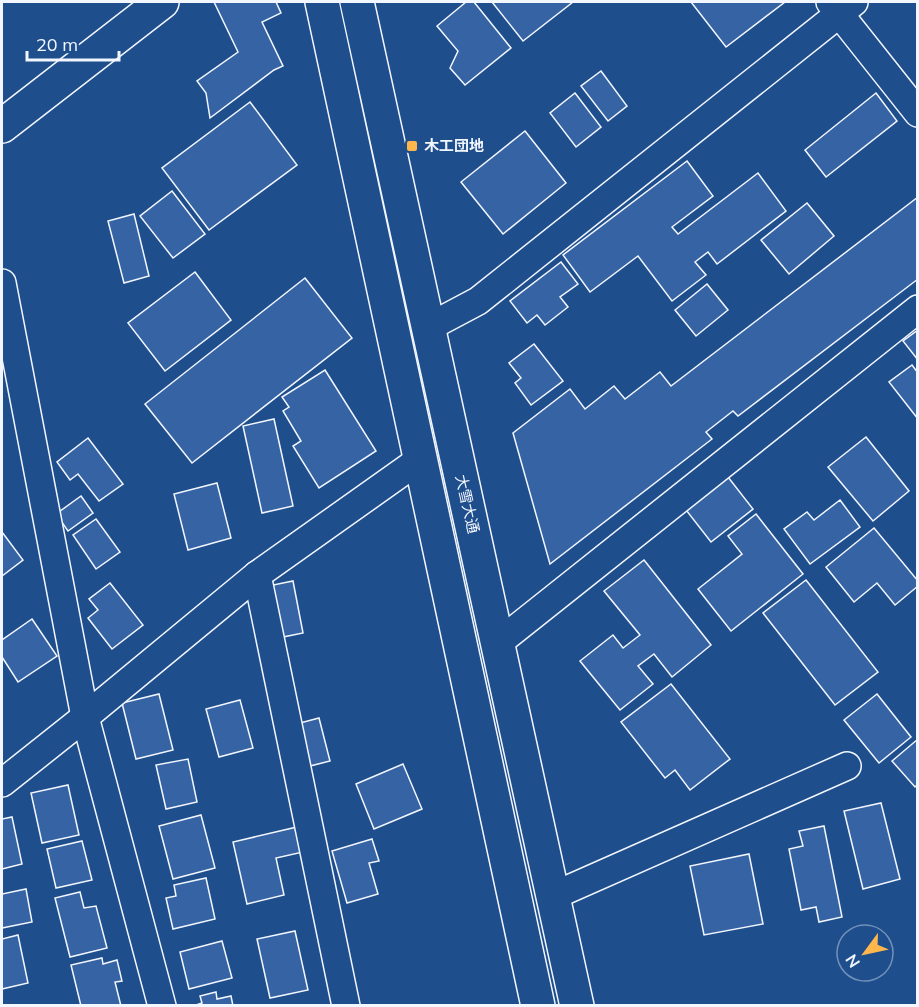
<svg xmlns="http://www.w3.org/2000/svg" width="919" height="1007" viewBox="0 0 919 1007" font-family="Mulish,'Noto Sans JP',sans-serif">
  <style>
    .building { fill: #3563a3; stroke: #f2f6ff; stroke-width: 1.5 }
    .lines { fill: none; stroke-linecap: round; stroke-linejoin: round }
    .minor-casing { stroke: #f2f6ff; stroke-width: 30 }
    .tertiary-casing { stroke: #f2f6ff; stroke-width: 36 }
    .trunk-casing { stroke: #f2f6ff; stroke-width: 36 }
    .minor { stroke: #1f4e8c; stroke-width: 27 }
    .tertiary { stroke: #1f4e8c; stroke-width: 33 }
    .trunk { stroke: #1f4e8c; stroke-width: 33 }
    .poi-dot { fill: #ffb74d; stroke: #1f4e8c; stroke-width: 2 }
    .labels { text-anchor: middle; stroke-width: 4.5; stroke-linejoin: round; paint-order: stroke }
    .poi-label { font-size: 15px; font-weight: bold; fill: #f2f6ff; stroke: #1f4e8c; text-anchor: start }
    .street-label { font-size: 15px; fill: #f2f6ff; stroke: #1f4e8c }
  </style>
  <rect width="100%" height="100%" fill="#1f4e8c"/>
  <!-- building -->
  <g class="building">
    <polygon points="214,2 276,2 281,13 262,22 283,66 274,70 210,118 206,93 197,81 238,52"/>
    <polygon points="466,2 474,2 511,48 465,85 450,68 458,51 437,26"/>
    <polygon points="492,2 573,2 523,41"/>
    <polygon points="691,2 785,2 726,47"/>
    <polygon points="601,71 627,106 608,121 581,86"/>
    <polygon points="575,93 601,127 576,147 550,113"/>
    <polygon points="876,93 897,121 826,177 805,150"/>
    <polygon points="250,102 297,165 209,230 162,168"/>
    <polygon points="525,131 566,183 503,234 461,182"/>
    <polygon points="687,161 713,196 672,227 678,234 758,173 786,211 717,264 708,252 695,262 706,275 672,301 638,256 590,292 563,255"/>
    <polygon points="172,191 205,234 173,258 140,216"/>
    <polygon points="918,197 918,279 738,416 733,411 706,432 712,439 550,564 513,433 570,389 585,409 614,386 625,399 660,372 671,386"/>
    <polygon points="807,203 834,236 789,274 761,240"/>
    <polygon points="134,214 149,276 124,283 108,221"/>
    <polygon points="561,262 578,284 560,297 568,307 545,325 537,315 527,323 510,301"/>
    <polygon points="195,272 231,320 165,371 128,323"/>
    <polygon points="305,278 352,338 192,463 145,404"/>
    <polygon points="707,284 728,310 696,336 675,310"/>
    <polygon points="918,330 918,360 903,341"/>
    <polygon points="534,344 563,381 531,405 515,383 521,378 509,363"/>
    <polygon points="912,365 918,373 918,419 889,382"/>
    <polygon points="325,370 376,451 319,488 293,446 301,441 283,411 289,407 282,397"/>
    <polygon points="274,419 293,506 262,513 243,426"/>
    <polygon points="866,437 909,491 873,521 828,467"/>
    <polygon points="88,438 123,484 99,501 78,474 70,480 57,462"/>
    <polygon points="728,477 753,509 711,542 686,510"/>
    <polygon points="217,483 231,538 188,550 174,494"/>
    <polygon points="81,496 93,513 68,531 56,514"/>
    <polygon points="840,500 860,527 810,564 784,529 807,512 814,520"/>
    <polygon points="756,514 803,574 731,631 698,589 742,554 728,536"/>
    <polygon points="96,519 120,552 96,569 73,535"/>
    <polygon points="874,528 918,581 918,586 895,605 877,583 854,602 826,567"/>
    <polygon points="2,532 23,560 2,576"/>
    <polygon points="644,560 711,645 672,677 654,654 638,666 653,684 620,710 580,661 613,635 623,648 640,635 604,591"/>
    <polygon points="806,580 878,672 835,705 763,613"/>
    <polygon points="293,581 303,633 283,637 273,585"/>
    <polygon points="110,583 143,625 112,649 88,618 98,610 89,599"/>
    <polygon points="32,619 57,656 18,682 2,657 2,640"/>
    <polygon points="671,684 730,759 690,790 675,770 665,778 621,722"/>
    <polygon points="159,694 173,750 136,759 122,703"/>
    <polygon points="877,694 911,737 879,763 844,720"/>
    <polygon points="240,700 253,748 219,757 206,709"/>
    <polygon points="319,718 330,761 310,766 300,723"/>
    <polygon points="918,739 918,784 915,787 892,761"/>
    <polygon points="188,759 197,802 166,809 156,765"/>
    <polygon points="403,764 422,809 374,829 356,784"/>
    <polygon points="68,785 79,835 42,843 31,793"/>
    <polygon points="881,803 900,879 863,889 844,811"/>
    <polygon points="201,815 215,868 173,879 159,826"/>
    <polygon points="12,817 22,864 2,869 2,819"/>
    <polygon points="824,826 842,917 819,922 816,907 801,910 789,849 803,846 799,831"/>
    <polygon points="297,827 303,852 276,858 284,895 247,904 233,842"/>
    <polygon points="372,839 379,861 369,863 378,894 347,903 332,851"/>
    <polygon points="82,841 92,880 56,888 47,849"/>
    <polygon points="749,854 763,924 704,935 690,866"/>
    <polygon points="206,878 215,919 173,929 166,898 176,896 174,885"/>
    <polygon points="26,889 32,922 2,928 2,894"/>
    <polygon points="80,892 84,908 96,906 107,948 70,957 55,898"/>
    <polygon points="295,931 308,990 270,998 257,939"/>
    <polygon points="18,935 28,983 2,989 2,939"/>
    <polygon points="222,941 232,978 189,989 180,952"/>
    <polygon points="102,958 103,964 117,960 122,981 115,982 121,1006 81,1006 71,965"/>
    <polygon points="216,992 217,999 231,996 233,1006 193,1006 202,1003 200,996"/>
  </g>
  <g class="lines">
    <defs>
      <g id="minor">
        <polyline points="830,2 918,113"/>
        <polyline points="2,283 85,717 162,1006"/>
        <polyline points="429,327 478,301 854,2"/>
        <polyline points="257,575 346,1006"/>
        <polyline points="498,643 918,309"/>
        <polyline points="2,783 85,717 257,575 422,458"/>
        <polyline points="553,896 847,766"/>
      </g>
      <polyline id="tertiary" points="2,126 162,2"/>
      <g id="trunk">
        <polyline points="322,2 538,1006"/>
        <polyline points="357,2 577,1006"/>
      </g>
    </defs>
    <!-- minor casing -->
    <use href="#minor" class="minor-casing"/>
    <!-- tertiary casing -->
    <use href="#tertiary" class="tertiary-casing"/>
    <!-- trunk casing -->
    <use href="#trunk" class="trunk-casing"/>
    <!-- minor -->
    <use href="#minor" class="minor"/>
    <!-- tertiary -->
    <use href="#tertiary" class="tertiary"/>
    <!-- trunk -->
    <use href="#trunk" class="trunk"/>
  </g>
  <!-- markers -->
  <rect class="poi-dot" x="406" y="140" width="12" height="12" rx="3"/>
  <g class="labels">
    <!-- poi labels -->
    <g class="poi-label">
      <text x="424" y="151">木工団地</text>
    </g>
    <!-- street labels -->
    <g class="street-label">
      <text transform="translate(467 504) rotate(77)" y="5">大雪大通</text>
    </g>
  </g>
  <!-- border -->
  <rect width="919" height="1007" fill="none" stroke="#f2f6ff" stroke-width="6"/>
  <!-- north arrow -->
  <g transform="translate(865 953) rotate(237)"><circle r="28" fill="#1f4e8c" stroke="#7391ba" stroke-width="1.5"/>
  <path d="M0-4.5L10 22L0 15L-10 22Z" fill="#ffb74d"/>
  <text y="-9" font-size="16" font-weight="bold" text-anchor="middle" fill="#f2f6ff">N</text>
  </g>
  <!-- scale -->
  <path d="M27 51v9h92v-9" fill="none" stroke="#f2f6ff" stroke-width="3"/>
  <text x="36" y="51" font-size="18" fill="#f2f6ff" stroke="#1f4e8c" stroke-width="4.5" paint-order="stroke">20 m</text>
</svg>
